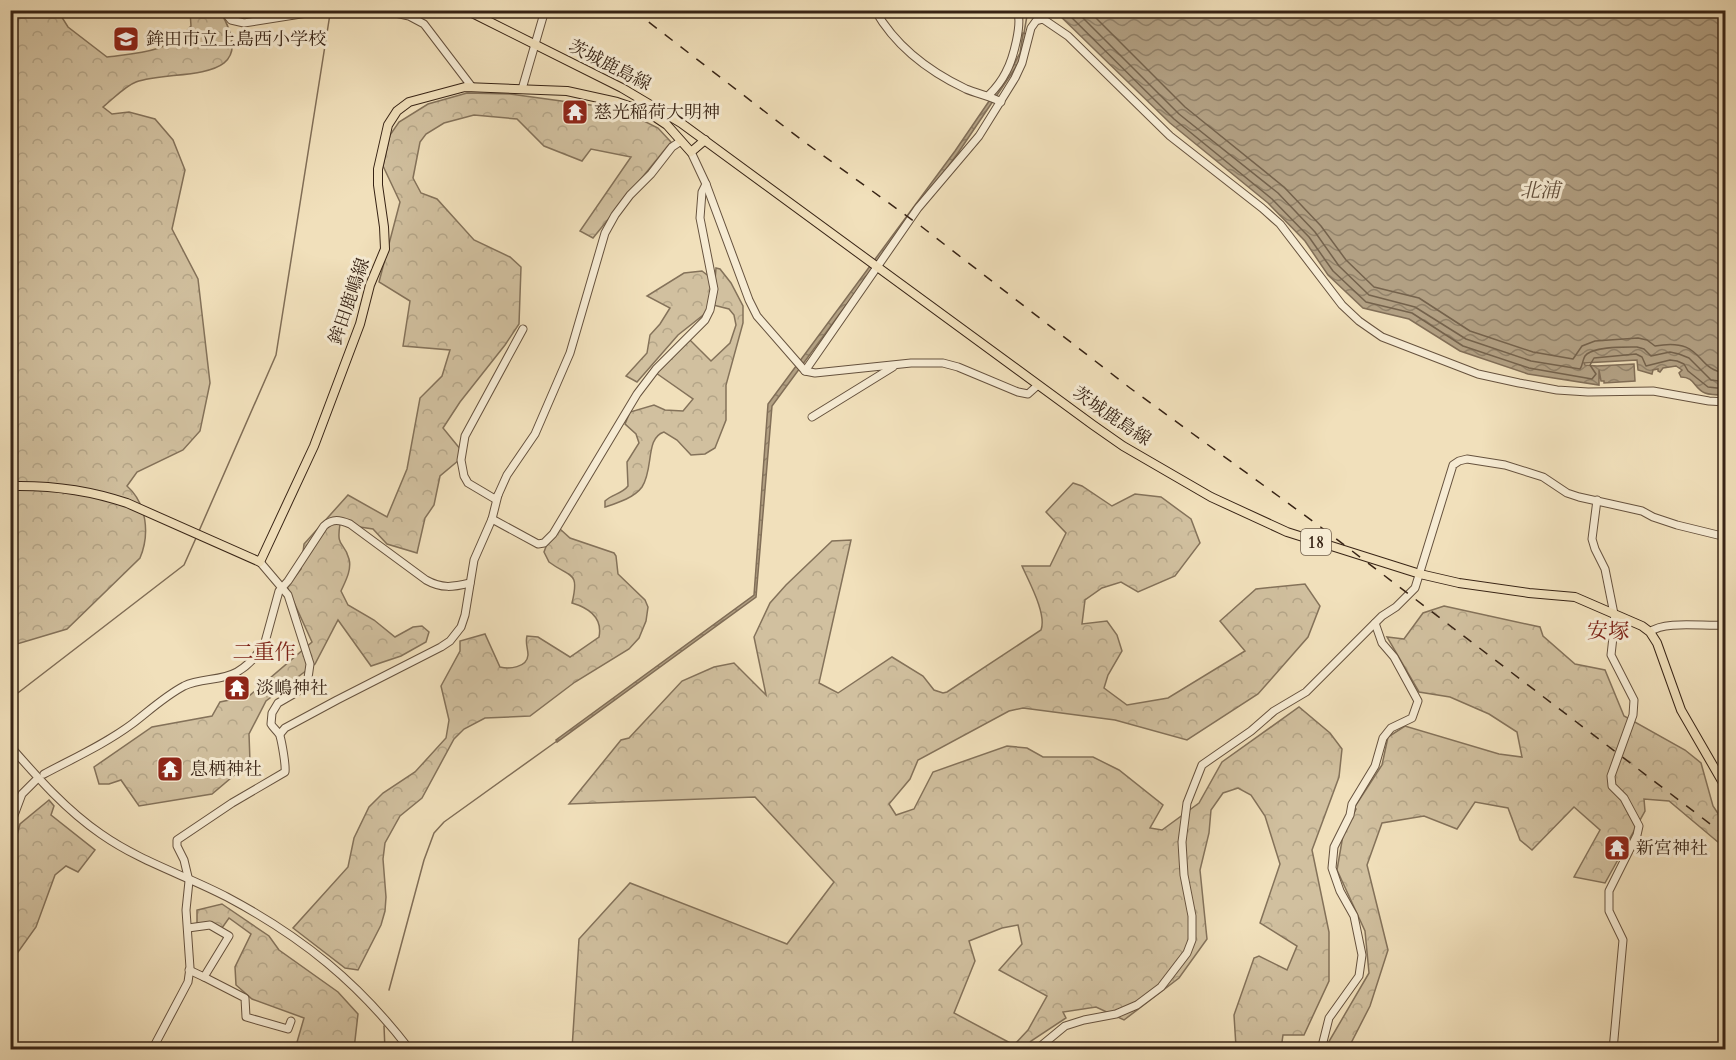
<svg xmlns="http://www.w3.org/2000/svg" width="1736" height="1060" viewBox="0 0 1736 1060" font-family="Cardo,'Noto Serif JP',serif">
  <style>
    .forest { fill: url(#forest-crowns); stroke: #84725a; stroke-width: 1.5; fill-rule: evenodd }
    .water { fill: url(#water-waves); stroke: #816e57; stroke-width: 1.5 }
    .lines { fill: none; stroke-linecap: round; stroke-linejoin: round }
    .shore { stroke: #74624c; stroke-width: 1.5 }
    .stream { stroke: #816e57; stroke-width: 1.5 }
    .minor-casing { stroke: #66523e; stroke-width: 9 }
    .major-casing { stroke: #372315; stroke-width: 10 }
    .minor { stroke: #f6ebd3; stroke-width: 7 }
    .major { stroke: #f1e0bb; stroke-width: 8 }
    .rail { stroke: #372315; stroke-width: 1.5; stroke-dasharray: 10 10; stroke-linecap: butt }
    .labels { text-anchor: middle; stroke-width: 6; stroke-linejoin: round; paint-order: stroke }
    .shield { fill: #f6ebd3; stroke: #705f4e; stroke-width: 1.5 }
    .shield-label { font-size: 16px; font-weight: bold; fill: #372315 }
    .poi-label { font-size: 18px; fill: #372315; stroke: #f6ebd3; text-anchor: start }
    .street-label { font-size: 18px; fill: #372315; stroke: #f6ebd3 }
    .water-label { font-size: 20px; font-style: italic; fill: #624f3c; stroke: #f6ebd3 }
    .quarter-label { font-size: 21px; fill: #7a1f14; stroke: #f6ebd3 }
  </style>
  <defs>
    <pattern id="forest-crowns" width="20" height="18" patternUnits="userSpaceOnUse" patternTransform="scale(1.5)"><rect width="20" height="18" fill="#d1c09f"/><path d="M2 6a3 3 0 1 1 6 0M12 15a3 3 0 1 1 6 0" fill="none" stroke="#b4a588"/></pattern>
    <pattern id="water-waves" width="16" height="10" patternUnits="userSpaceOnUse" patternTransform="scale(1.5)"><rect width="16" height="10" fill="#b2a083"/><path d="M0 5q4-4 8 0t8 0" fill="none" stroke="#92826a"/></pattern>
  </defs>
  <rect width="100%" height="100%" fill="#f1e0bb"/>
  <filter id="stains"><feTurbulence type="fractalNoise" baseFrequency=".00333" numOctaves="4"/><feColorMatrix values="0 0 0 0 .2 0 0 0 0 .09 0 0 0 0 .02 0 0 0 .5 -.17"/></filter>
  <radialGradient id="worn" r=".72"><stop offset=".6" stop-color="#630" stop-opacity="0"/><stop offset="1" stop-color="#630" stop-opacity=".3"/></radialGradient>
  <!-- forest -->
  <g class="forest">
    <path d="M11 11H58L68 27 107 57C137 53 172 52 191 26L190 11H220C265 87 176 68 136 82 125 86 113 99 103 107L112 114 129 112 155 119 173 140 185 170 172 229 198 279 210 383 200 431 183 450 137 472 127 486C147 504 150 534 140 558L67 629 17 644 11 641Z"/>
    <path d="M467 93 510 94 620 109 658 128 671 142 593 238 580 231 631 157 591 149 582 161 544 146 517 119 474 115 444 123 426 134 420 142 413 178 421 193 437 199 474 240 510 257 521 267 519 324 505 345 460 402 443 428 465 455 440 476 434 505 425 518 417 553 387 544 373 529 340 524C336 549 344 540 349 559 352 570 345 582 341 591L348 605 374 620 395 637 413 627 422 626 429 632 426 642 401 656 371 666 338 620 315 664 266 701 249 734 250 762 212 794 139 806 121 780 109 784H99L94 767 152 727 212 716 220 702 249 696 312 642 287 587 301 569 304 544 348 495 387 517 407 469 420 398 442 376 450 350 403 346 410 301 379 282 400 202 383 166 390 135 399 122 428 104Z"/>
    <path d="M716 268 720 269 731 283 743 306V323L726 385V420L715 448 705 454 691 455 677 440 664 432C645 438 654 469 642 487 634 498 617 503 605 507V501C612 494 622 494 628 486L627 462 639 443 636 434 625 424 630 412 654 405 665 410 683 411 693 399 656 373 688 338 711 361 730 343 736 325 734 315 729 309 713 305Z"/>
    <polygon points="702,271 711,278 713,292 707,312 678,335 637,382 626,376 647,353 650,335 660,324 670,308 647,296 684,273"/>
    <path d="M1073 483 1082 486 1112 506 1135 494 1161 497 1191 519 1200 543 1175 576 1138 592 1121 582 1102 588 1085 600 1082 624 1107 621 1117 635 1122 651 1108 675 1104 688 1127 705 1168 698 1245 651 1220 621 1256 589 1305 584 1320 606 1308 637 1258 694 1187 740 1115 720 1023 708 1009 711 918 760 910 779 889 804 896 815 914 809 933 772 1007 746 1027 748 1043 757H1093L1119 770 1163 805 1150 828 1162 830 1199 803 1222 762 1299 707 1330 733 1342 749 1339 777 1312 850 1329 932V981L1304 1035H1283L1281 1049H1234L1236 1047 1234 1015 1254 958 1259 956 1287 970 1297 946 1260 923 1280 864 1265 816 1251 795 1238 788 1223 793 1211 810 1209 833 1200 870 1207 939 1179 978 1124 1020 1096 1007 1063 1012 1066 1018 1031 1041 1024 1049H572L579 939 630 883 787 944 834 882 755 797 569 804 621 740 629 738 682 681 714 667 734 663 766 695 754 637 770 603 786 585 832 541 851 540 819 683 838 693 892 657 923 676 934 690 943 693 947 692 1041 630C1047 614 1029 582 1022 566H1050L1066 533 1046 512ZM1018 925 1022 944 999 970 1047 996 1028 1030 1014 1045 954 1013 975 961 969 941 1002 928Z"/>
    <path d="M560 529 570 538 614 553 616 556 618 574 645 600 648 607 646 621 639 638 629 649 575 682 530 716 485 718 464 729 454 739 422 798 400 816 385 843 383 859 386 897 385 911 381 925 358 970 345 968 293 928 348 867 354 838 369 807 383 793 415 772 446 738 449 720 441 686 460 651V641L485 634 500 667C509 669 527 668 528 655 528 648 525 643 527 636L538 637 570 657 599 637C603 617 589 608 572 603 580 570 570 578 549 562L544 552 547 544Z"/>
    <polygon points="1444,606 1540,627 1543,636 1575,664 1605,670 1624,716 1685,750 1701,763 1713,806 1725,824 1725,848 1669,801 1644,799 1645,811 1605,883 1574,877 1600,830 1574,807 1532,850 1520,840 1508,808 1475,802 1457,829 1424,816 1382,823 1367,865 1388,950 1370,1006 1348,1049 1324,1050 1369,973 1365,931 1337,870 1343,835 1356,809 1354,808 1382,765 1388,737 1405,726 1499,754 1522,757 1517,732 1489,714 1450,697 1419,692 1387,637 1404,639 1423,613"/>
    <polygon points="49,800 54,806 51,815 95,850 78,872 66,866 55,875 36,927 11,962 11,857 20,824"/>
    <polygon points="222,904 269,936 279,950 338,992 358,1014 354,1049 295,1049 304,1018 252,999 236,985 235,967 251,934 229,918 222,928 197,924 197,910"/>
  </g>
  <!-- water -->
  <g class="water">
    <path d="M1055 11H1725V395C1719 395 1710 395 1705 393 1694 389 1695 377 1681 377L1679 373 1682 370 1676 366 1663 368 1660 372 1658 371V369L1653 370 1652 374 1638 370 1637 360 1584 363 1585 365 1597 366 1634 364 1635 381 1604 383V381H1601L1599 370V385L1528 374 1460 351 1409 319 1363 308 1328 275 1305 241 1268 203 1170 123Z"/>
    <polygon points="1023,33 1026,34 1023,54 1016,67 958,153 772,406 756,597 557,742 556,740 754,595 768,404 955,151 1013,66 1020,53"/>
  </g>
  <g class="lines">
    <!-- shore -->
    <g class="shore">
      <polyline points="1064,10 1174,119 1272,199 1309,237 1333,271 1366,302 1412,313 1463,346 1529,368 1592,379 1596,374 1590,365 1594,358 1636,354 1642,357 1646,366 1670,360 1677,361 1684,364 1688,371 1708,387 1726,389"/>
      <path d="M1075 10 1179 114 1278 193 1315 232 1339 266 1369 295 1415 307 1466 339 1531 361 1580 369C1583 365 1582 361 1585 356 1592 346 1625 347 1637 347L1644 349 1651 356 1670 352 1679 354 1689 358 1711 380 1726 382"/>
      <path d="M1088 10 1185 107 1284 187 1321 226 1346 260 1374 287 1419 298 1470 331 1533 352 1573 359 1582 346 1595 341 1638 338 1647 340 1655 346C1705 337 1694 370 1726 373"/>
    </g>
    <!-- stream -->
    <g class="stream">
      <polyline points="1024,33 1028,10"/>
      <polyline points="199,531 276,355 330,14"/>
      <polyline points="10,699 184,565 196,538"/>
      <polyline points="389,990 424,860 434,833 444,822 557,741"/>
      <polyline points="384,1026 385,1050"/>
    </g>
    <defs>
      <g id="minor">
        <polyline points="223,10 231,20 244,23 326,10"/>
        <polyline points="382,10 409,16 424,24 472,87"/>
        <path d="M875 10C896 47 928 71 966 89 978 94 990 96 1001 102"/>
        <polyline points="522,89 545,10"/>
        <path d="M989 95C996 88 1002 80 1006 72 1013 59 1023 23 1017 10"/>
        <polyline points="691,152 706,184 749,300 757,316 805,371 815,373 911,363 943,363 958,367 1018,392 1028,394 1038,385"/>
        <polyline points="805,371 918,208 979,136 1015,78 1022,63 1031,28 1036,21 1043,19 1068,36 1170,136 1262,208 1280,224 1342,305 1359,321 1382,337 1478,374 1519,383 1557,390 1588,392 1653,391 1709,401 1726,402"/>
        <polyline points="812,417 893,367"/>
        <polyline points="498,495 495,499 468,483 464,476 461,460 465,436 523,329"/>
        <polyline points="1597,500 1592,539 1595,549 1605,569 1615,619 1611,655 1634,700 1633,715 1611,776 1612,786 1624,798 1639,826 1637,835 1609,891 1609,911 1623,940 1613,1050"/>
        <polyline points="492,519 538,544 544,543 553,534 637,394 656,369 705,320 710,310 714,289 700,218 702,192 706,184"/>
        <path d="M1650 632C1665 620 1706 627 1726 625"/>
        <polyline points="280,734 285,728 337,700 441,647 450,641 461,627 465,615 474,560 492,519 498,495 507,475 535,434 570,353 605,233 615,215 630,195 651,174 672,147 681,141"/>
        <path d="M10 746C38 778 66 810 101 834 141 862 185 875 227 897 302 937 358 982 410 1050"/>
        <path d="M44 774C74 758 105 744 132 724 149 711 165 696 184 686 201 678 221 681 237 672 249 665 259 653 265 642L279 591 288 581 324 526C333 518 340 520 350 524L426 580C442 589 453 587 470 583"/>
        <polyline points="10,826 22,794 35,781"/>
        <polyline points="188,928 210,925 229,936 204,977 189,970"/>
        <polyline points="204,977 245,998 246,1017 288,1029 291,1021"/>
        <path d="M152 1050 188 982 190 968 186 910 189 881 184 860 177 846V840L232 803 285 772C286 766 282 743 280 736 279 732 273 728 271 724L272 713 278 703 297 692 304 686 308 678 310 664 288 595 260 562"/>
        <polyline points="1036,1050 1065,1026 1084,1020 1116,1014 1137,1005 1161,987 1187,953 1192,940 1192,916 1184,875 1182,842 1187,803 1202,765 1251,731 1274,711 1306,692 1382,616 1396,607 1415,588 1453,465 1459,461 1467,459 1505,465 1543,477 1567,493 1579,497 1642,511 1653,517 1677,525 1726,537"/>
        <polyline points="1321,1050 1329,1018 1359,976 1362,955 1354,916 1340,891 1332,868 1334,847 1350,815 1352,804 1375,766 1383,738 1391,728 1412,718 1418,701 1394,657 1382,643 1375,623"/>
      </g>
      <g id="major">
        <polyline points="466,10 622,88 681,123 1093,425 1123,446 1211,497 1287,532 1420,574 1459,583 1529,593 1575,597 1642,626 1650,632 1657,643 1681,710 1726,788"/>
        <path d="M10 486C51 485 89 490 127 503L260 562 314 446 360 324 370 285 385 249 384 227 378 185V169L388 125 397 111 409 102 465 87 567 91 617 102 649 113 667 125 691 152 705 140"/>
      </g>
    </defs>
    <!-- minor casing -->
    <use href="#minor" class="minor-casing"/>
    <!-- major casing -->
    <use href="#major" class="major-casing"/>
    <!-- minor -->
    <use href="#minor" class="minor"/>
    <!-- major -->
    <use href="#major" class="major"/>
    <!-- rail -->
    <polyline class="rail" points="633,10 803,141 922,227 1130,388 1318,525 1726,836"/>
  </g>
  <!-- icons -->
  <defs>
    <symbol id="school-square" viewBox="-11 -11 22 22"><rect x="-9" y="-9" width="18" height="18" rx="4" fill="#8f2418" stroke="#f6ebd3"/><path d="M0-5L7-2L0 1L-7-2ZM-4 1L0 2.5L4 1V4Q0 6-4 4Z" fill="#fff"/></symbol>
    <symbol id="temple-square" viewBox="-11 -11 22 22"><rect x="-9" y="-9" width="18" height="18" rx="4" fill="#8f2418" stroke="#f6ebd3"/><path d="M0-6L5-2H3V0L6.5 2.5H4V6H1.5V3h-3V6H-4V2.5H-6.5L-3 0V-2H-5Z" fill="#fff"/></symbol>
  </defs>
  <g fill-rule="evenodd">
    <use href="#school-square" x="111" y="24" width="30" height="30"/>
    <use href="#temple-square" x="560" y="97" width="30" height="30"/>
    <use href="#temple-square" x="222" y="673" width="30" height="30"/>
    <use href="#temple-square" x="155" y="754" width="30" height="30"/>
    <use href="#temple-square" x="1602" y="833" width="30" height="30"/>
  </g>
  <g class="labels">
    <!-- shield labels -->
    <rect class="shield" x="1301" y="529" width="30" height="26" rx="4.5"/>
    <g class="shield-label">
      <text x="1316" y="548">18</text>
    </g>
    <!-- poi labels -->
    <g class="poi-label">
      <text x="146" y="45">鉾田市立上島西小学校</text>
      <text x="594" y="118">慈光稲荷大明神</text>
      <text x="256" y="694">淡嶋神社</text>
      <text x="190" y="775">息栖神社</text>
      <text x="1636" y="854">新宮神社</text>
    </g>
    <!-- street labels -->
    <g class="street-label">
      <text transform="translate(610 65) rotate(27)" y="6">茨城鹿島線</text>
      <text transform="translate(349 301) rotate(-71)" y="6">鉾田鹿嶋線</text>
      <text transform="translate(1112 416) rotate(34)" y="6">茨城鹿島線</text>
    </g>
    <!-- water labels -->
    <g class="water-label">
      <text x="1540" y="197">北浦</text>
    </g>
    <!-- quarter labels -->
    <g class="quarter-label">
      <text x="1608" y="638">安塚</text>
      <text x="264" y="659">二重作</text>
    </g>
  </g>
  <!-- margin -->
  <rect width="1736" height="1060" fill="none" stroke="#f1e0bb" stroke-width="36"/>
  <rect x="12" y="12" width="1712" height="1036" fill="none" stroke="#372315" stroke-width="3"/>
  <rect x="18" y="18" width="1700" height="1024" fill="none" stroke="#372315" stroke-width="1.5"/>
  <rect width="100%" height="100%" filter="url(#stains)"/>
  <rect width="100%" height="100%" fill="url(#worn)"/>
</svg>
